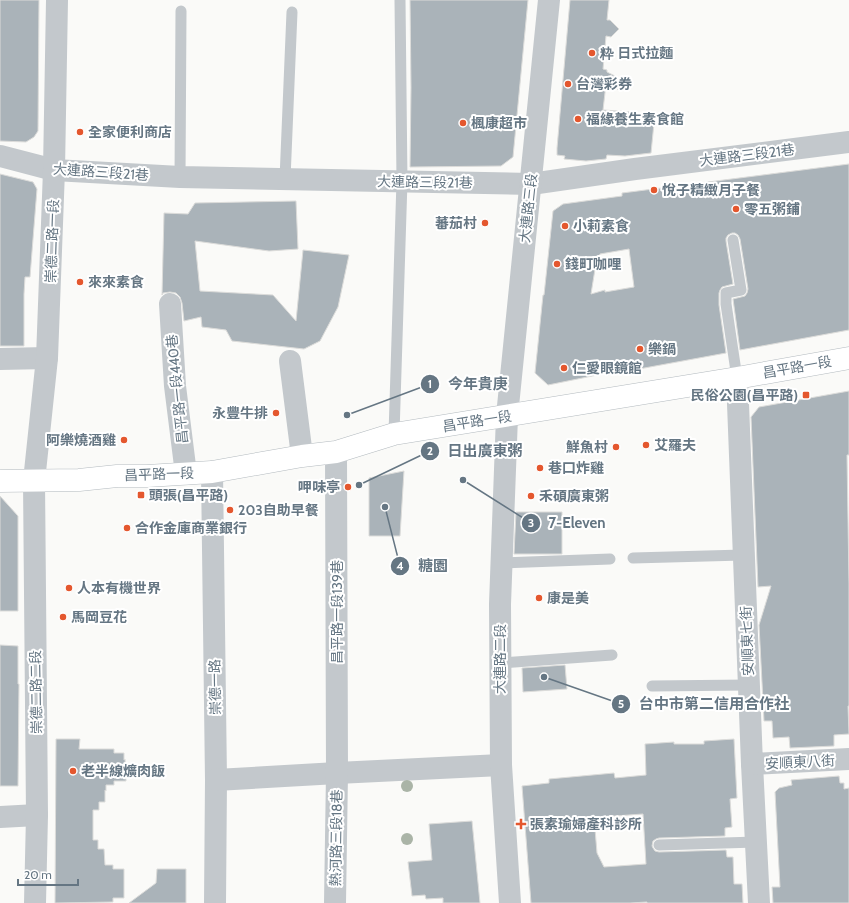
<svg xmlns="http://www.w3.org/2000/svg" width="849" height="903" viewBox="0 0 849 903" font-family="Cabin,'Noto Sans TC',sans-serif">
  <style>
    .building { fill: #aab3b9; stroke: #dcdcda; fill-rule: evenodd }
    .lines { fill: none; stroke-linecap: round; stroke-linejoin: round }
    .secondary-casing { stroke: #b3babf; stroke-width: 23 }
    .lane { stroke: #c3c8cc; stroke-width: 11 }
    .street { stroke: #c3c8cc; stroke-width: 22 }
    .secondary { stroke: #fff; stroke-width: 22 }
    .tree { fill: #aab4a7 }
    .poi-dot { fill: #e4572e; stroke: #fff; stroke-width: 1.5 }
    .labels { text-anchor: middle; stroke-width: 4; stroke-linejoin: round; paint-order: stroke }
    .poi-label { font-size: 14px; font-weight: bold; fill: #657683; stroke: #fff; text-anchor: start }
    .street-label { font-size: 14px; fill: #657683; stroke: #fff }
    .leader { fill: none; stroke: #657683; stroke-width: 1.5 }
    .callout-dot { fill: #657683; stroke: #fff; stroke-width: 1.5 }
    .mark-label { font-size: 12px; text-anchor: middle; font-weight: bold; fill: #fff }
    .callout-label { font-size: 15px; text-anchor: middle; font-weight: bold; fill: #657683; stroke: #fff; stroke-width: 4; stroke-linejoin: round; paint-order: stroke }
  </style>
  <rect width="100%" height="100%" fill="#fafaf8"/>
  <!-- building -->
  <g class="building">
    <polygon points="0,0 39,0 38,131 34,137 26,142 0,141"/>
    <polygon points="410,0 528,0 513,157 501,166 410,167 411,88"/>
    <polygon points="570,0 609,0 607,20 610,20 619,29 611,37 606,36 603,69 607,70 607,72 615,76 606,84 603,110 634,112 633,117 646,119 646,122 654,123 651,153 625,156 607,155 606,159 586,161 564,159 565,156 557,155 557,148"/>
    <path d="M849 164V330L740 350 733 299 745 296 747 293 748 289 740 239 738 235 735 233H732L728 235 726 238V241L733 284 722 287 720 290 719 293V305L726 353 628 371 608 375 607 373 548 385 535 373 543 295H544L553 211 563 204 622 196V193ZM629 249 634 287 605 292V290L591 294 596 263 597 262 600 254Z"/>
    <polygon points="0,174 33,182 37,189 30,277 25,277 24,294 24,346 0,346"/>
    <polygon points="296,201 298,249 269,251 195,241 200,291 273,295 296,321 303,250 349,255 338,307 320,341 304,349 232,341 226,330 202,327 201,317 184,321 182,303 180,297 176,293 170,292 163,293 162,295 164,213 188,214 195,203"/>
    <polygon points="849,391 849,455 847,455 849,584 849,706 848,706 849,734 834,735 834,746 790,748 789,737 773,738 772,721 764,721 759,625 771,586 758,587 751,417 759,407"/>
    <polygon points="404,471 400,536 369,536 369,478"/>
    <polygon points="0,496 18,516 18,611 0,611"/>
    <polygon points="516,512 562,512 562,554 514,554"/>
    <polygon points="0,645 18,646 18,684 19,684 18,786 0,786"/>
    <polygon points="565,665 567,689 523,692 522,668"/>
    <polygon points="56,739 80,739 79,749 114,749 114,753 124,753 124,760 125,759 126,781 114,781 114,785 106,785 106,791 105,790 105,802 99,802 99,810 93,810 93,840 98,840 98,849 104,849 105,865 113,865 113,869 124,869 124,898 113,898 113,902 55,903"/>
    <path d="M734 739 737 798 730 799 732 827 725 828V836L659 838 656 839 653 841 652 846 653 848 655 851 659 852 726 850 727 857H733L734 884H742L743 903H647V902L630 903H531L522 786 549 783V779L614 773 615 778 646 775 645 744 674 742V744H704V741ZM643 814 646 864 604 867 597 853 595 829 601 817Z"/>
    <polygon points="839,776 840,783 844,783 844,789 849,788 849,903 773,903 772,887 780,887 775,792 779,788 792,785 791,780"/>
    <polygon points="472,821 480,903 443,903 443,898 426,899 425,895 412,896 408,862 432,860 429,824"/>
    <polygon points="157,869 186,869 186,903 129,903 156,883"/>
  </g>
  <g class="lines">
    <defs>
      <polyline id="secondary" points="0,481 79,480 117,476 147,476 212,472 302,456 336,452 394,434 737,378 849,358"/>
    </defs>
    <!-- secondary casing -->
    <use href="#secondary" class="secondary-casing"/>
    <!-- lane -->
    <g class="lane">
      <polyline points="180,177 181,11"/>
      <polyline points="285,179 292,12"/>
      <polyline points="733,240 741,290 726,293 726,304 737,378"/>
      <polyline points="394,434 402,181 400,0"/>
      <polyline points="633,558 743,555"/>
      <polyline points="502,563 610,559"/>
      <polyline points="500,663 612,655"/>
      <polyline points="652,686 748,685"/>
      <polyline points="659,845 756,842"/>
    </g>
    <!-- street -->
    <g class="street">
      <polyline points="0,156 54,170 180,177 531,184 635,169 849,142"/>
      <polyline points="170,304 175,386 186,474"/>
      <polyline points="0,359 47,358"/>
      <polyline points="290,361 302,456"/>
      <polyline points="737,378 752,764 759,903"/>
      <polyline points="212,472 216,780 215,903"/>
      <polyline points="752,764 849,759"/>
      <polyline points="216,780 337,773 501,765"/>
      <polyline points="0,817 37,815"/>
      <polyline points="35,903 37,815 34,481 47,358 54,170 57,0"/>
      <polyline points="335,903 337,773 336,452"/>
      <polyline points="510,903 501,765 500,604 507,416 549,0"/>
    </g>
    <!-- secondary -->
    <use href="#secondary" class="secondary"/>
  </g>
  <!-- trees -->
  <g class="tree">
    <circle cx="619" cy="84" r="6"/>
    <circle cx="407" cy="786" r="6"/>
    <circle cx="407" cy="839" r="6"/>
  </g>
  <!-- markers -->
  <g class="poi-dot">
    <circle cx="592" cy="53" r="4"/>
    <circle cx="568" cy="84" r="4"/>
    <circle cx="578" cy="119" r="4"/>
    <circle cx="463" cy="123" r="4"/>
    <circle cx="80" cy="132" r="4"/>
    <circle cx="654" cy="190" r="4"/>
    <circle cx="736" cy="209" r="4"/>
    <circle cx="485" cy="223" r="4"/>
    <circle cx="565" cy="226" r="4"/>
    <circle cx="557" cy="264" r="4"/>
    <circle cx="80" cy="282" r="4"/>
    <circle cx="640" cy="349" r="4"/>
    <circle cx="564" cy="368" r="4"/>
    <rect x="802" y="391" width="8" height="8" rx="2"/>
    <circle cx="276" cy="413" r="4"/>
    <circle cx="124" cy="440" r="4"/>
    <circle cx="646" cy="445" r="4"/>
    <circle cx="616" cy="447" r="4"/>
    <circle cx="540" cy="468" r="4"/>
    <circle cx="348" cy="487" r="4"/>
    <rect x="137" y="491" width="8" height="8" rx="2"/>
    <circle cx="531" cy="496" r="4"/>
    <circle cx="230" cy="510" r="4"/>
    <circle cx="127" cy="528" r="4"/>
    <circle cx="69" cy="588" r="4"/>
    <circle cx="539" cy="598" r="4"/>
    <circle cx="63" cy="617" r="4"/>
    <circle cx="73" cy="771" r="4"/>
    <path d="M519 818h4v4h4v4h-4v4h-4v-4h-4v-4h4z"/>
  </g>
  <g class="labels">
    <!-- poi labels -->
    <g class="poi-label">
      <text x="600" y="58">粋 日式拉麵</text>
      <text x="576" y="89">台灣彩券</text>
      <text x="586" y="124">福緣養生素食館</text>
      <text x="471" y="128">楓康超市</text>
      <text x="88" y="137">全家便利商店</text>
      <text x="662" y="195">悅子精緻月子餐</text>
      <text x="744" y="214">零五粥鋪</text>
      <text x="477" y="228" text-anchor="end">蕃茄村</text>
      <text x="573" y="231">小莉素食</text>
      <text x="565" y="269">錢町咖哩</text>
      <text x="88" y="287">來來素食</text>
      <text x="648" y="354">樂鍋</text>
      <text x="572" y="373">仁愛眼鏡館</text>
      <text x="798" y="400" text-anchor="end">民俗公園(昌平路)</text>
      <text x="268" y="418" text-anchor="end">永豐牛排</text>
      <text x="116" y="445" text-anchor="end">阿樂燒酒雞</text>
      <text x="654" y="450">艾羅夫</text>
      <text x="608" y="452" text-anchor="end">鮮魚村</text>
      <text x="548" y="473">巷口炸雞</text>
      <text x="340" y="492" text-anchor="end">呷味亭</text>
      <text x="149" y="500">頭張(昌平路)</text>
      <text x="539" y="501">禾碩廣東粥</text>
      <text x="238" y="515">203自助早餐</text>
      <text x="135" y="533">合作金庫商業銀行</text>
      <text x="77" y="593">人本有機世界</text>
      <text x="547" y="603">康是美</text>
      <text x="71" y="622">馬岡豆花</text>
      <text x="81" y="776">老半線爌肉飯</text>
      <text x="530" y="829">張素瑜婦產科診所</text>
    </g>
    <!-- street labels -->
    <g class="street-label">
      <text transform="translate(747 155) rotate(-7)" y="5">大連路三段21巷</text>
      <text transform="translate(101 172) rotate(4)" y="5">大連路三段21巷</text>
      <text transform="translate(425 182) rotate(1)" y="5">大連路三段21巷</text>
      <text transform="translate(528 208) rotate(-84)" y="5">大連路三段</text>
      <text transform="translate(52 241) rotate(-88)" y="5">崇德二路一段</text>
      <text transform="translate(797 367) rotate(-10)" y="5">昌平路一段</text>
      <text transform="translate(177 389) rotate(-96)" y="5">昌平路一段440巷</text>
      <text transform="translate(477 421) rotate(-9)" y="5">昌平路一段</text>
      <text transform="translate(159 474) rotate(-2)" y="5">昌平路一段</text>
      <text transform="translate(337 612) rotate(-90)" y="5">昌平路一段139巷</text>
      <text transform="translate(747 641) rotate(-92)" y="5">安順東七街</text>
      <text transform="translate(500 659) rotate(-90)" y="5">大連路二段</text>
      <text transform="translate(215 687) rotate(-91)" y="5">崇德一路</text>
      <text transform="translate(36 692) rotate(-91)" y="5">崇德二路二段</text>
      <text transform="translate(800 762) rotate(-3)" y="5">安順東八街</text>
      <text transform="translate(336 838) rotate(-89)" y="5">熱河路三段18巷</text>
    </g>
  </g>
  <!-- callouts -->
  <path class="leader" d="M347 415L430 384M359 485L430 451M463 480L531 523M385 507L400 566M544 677L621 704"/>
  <g class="callout-dot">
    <circle cx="347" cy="415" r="4"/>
    <circle cx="359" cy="485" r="4"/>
    <circle cx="463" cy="480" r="4"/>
    <circle cx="385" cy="507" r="4"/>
    <circle cx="544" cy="677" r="4"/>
    <circle cx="430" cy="384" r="10"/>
    <circle cx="430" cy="451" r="10"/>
    <circle cx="531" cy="523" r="10"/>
    <circle cx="400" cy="566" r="10"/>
    <circle cx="621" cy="704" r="10"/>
  </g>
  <g class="mark-label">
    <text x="430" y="388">1</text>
    <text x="430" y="455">2</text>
    <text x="531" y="527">3</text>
    <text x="400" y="570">4</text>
    <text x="621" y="708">5</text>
  </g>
  <g class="callout-label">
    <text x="478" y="389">今年貴庚</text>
    <text x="485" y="456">日出廣東粥</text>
    <text x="577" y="528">7-Eleven</text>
    <text x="433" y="571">糖園</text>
    <text x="714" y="709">台中市第二信用合作社</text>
  </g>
  <!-- scale -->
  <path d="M18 879v6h60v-6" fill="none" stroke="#657683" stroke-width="2"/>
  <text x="24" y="879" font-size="12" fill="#657683" stroke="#ffffff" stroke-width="3" paint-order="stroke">20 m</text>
</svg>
